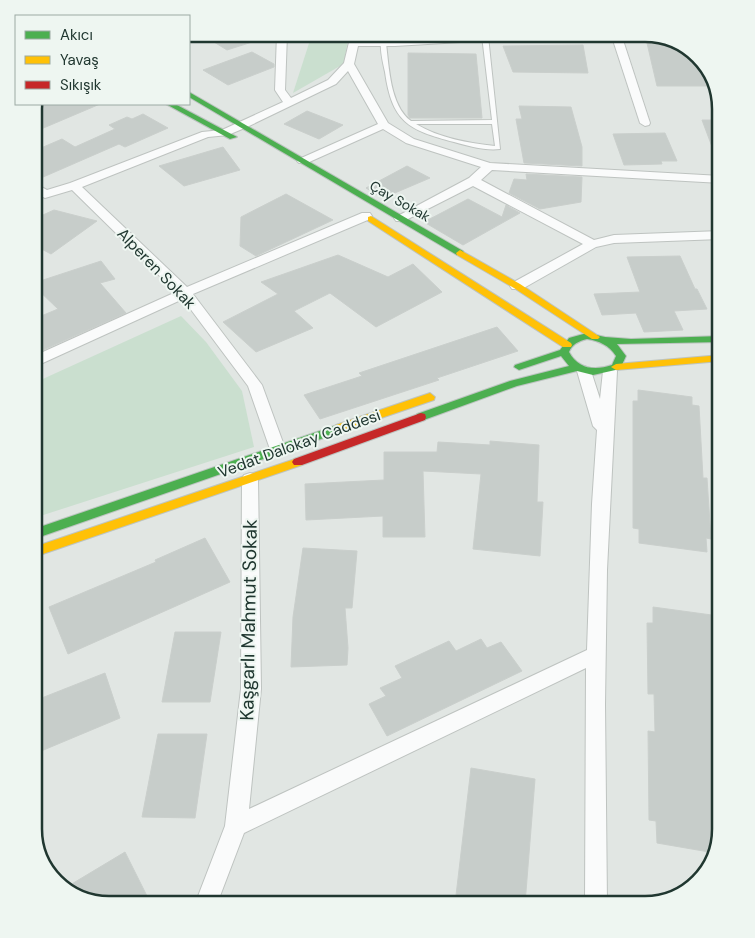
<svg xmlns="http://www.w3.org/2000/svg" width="755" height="938" viewBox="0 0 755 938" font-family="'DM Sans',sans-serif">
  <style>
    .green { fill: #cadfcf }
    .building { fill: #c7cdca; stroke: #cacfcc }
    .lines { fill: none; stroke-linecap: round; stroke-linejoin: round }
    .lane-casing { stroke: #bec3c0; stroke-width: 2 }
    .street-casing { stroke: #bec3c0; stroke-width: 2 }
    .fast-casing { stroke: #bdc4c1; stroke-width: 2 }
    .slow-casing { stroke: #bdc4c1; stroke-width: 2 }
    .jam-casing { stroke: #bdc4c1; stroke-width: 2 }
    .lane { fill: #fafbfb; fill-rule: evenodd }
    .street { fill: #fafbfb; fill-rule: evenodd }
    .fast { fill: #4caf50; fill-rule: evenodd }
    .slow { fill: #ffc107; fill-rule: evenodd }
    .jam { fill: #c62828; fill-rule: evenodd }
    .labels { text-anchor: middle; stroke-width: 4; stroke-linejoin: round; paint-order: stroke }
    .far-street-label { font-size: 14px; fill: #203730; stroke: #eef6f1 }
    .street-label { font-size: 16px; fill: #203730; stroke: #eef6f1 }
    .near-street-label { font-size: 19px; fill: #203730; stroke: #eef6f1 }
    .rim { fill: none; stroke: #203730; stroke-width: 2.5 }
  </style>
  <rect width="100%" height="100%" fill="#e1e6e3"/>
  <!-- green -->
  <g class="green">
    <polygon points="312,34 349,34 344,62 340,66 293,93"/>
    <polygon points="181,316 206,342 242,391 254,447 34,518 34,383"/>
  </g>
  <!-- building -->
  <g class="building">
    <polygon points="201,34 267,34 268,37 227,50"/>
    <polygon points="647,43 683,44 708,67 714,86 657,86"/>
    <polygon points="583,45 588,73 513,72 503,46"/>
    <polygon points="252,52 274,64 274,67 228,85 203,70"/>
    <polygon points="408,53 476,54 482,118 410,118 408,115"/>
    <polygon points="34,104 100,104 34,132"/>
    <polygon points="519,106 571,107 582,147 582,166 524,163 516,119 522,119"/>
    <polygon points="307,111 343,125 319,139 284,124"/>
    <polygon points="143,114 168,128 125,147 119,144 34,181 34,151 62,139 75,147 115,129 109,125 127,117 132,119"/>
    <polygon points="702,120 721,120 721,168 720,168"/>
    <polygon points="665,133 677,161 661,161 662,164 624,165 613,134"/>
    <polygon points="223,147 240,170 184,186 159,166"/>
    <polygon points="407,166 430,178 383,198 366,188"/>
    <polygon points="526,174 582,177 581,202 540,209 509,193 514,179 527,180"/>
    <polygon points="286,194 333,220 256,256 240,246 241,217"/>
    <polygon points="468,199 502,217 506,205 520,213 463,245 424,222"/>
    <polygon points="54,210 97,221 51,254 34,245 34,219"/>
    <polygon points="338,255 388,277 413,264 442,292 376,327 330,293 294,311 313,328 256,352 223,322 278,294 261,282"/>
    <polygon points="680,256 695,289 697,289 707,309 674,311 683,330 644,332 636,313 602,315 594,294 640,292 627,257"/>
    <polygon points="101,261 115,279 100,283 126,313 34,354 34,319 58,309 34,286 34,283"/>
    <polygon points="497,327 518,351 437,378 439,380 320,419 304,395 362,376 359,373"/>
    <polygon points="638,390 692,397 692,405 699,406 703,478 707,478 711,539 706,538 707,552 639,543 639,529 633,528 633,401 638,401"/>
    <polygon points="490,441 539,445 537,502 543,502 540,556 473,549 481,474 423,471 425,537 383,537 383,516 306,520 305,484 384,480 384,452 437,452 438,442 490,445"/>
    <polygon points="205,538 230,582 68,654 49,607 156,562 155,560"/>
    <polygon points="303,548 357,551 352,608 345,608 348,648 347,665 291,667 293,617"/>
    <polygon points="653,607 719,616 721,630 721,829 715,853 657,843 656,821 649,820 648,731 655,732 654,694 648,694 647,623 653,623"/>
    <polygon points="175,632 221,632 210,702 162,702"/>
    <polygon points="481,639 487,648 501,642 522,671 387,736 369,704 386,696 380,688 402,678 395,666 449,641 456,651"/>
    <polygon points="105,673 120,718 34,754 34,701"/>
    <polygon points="158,734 207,734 195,818 142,817"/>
    <polygon points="471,768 535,779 525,904 455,904"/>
    <polygon points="125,852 151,904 109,904 72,894 65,888"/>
  </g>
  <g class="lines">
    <defs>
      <path id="lane" d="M485 34 488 36 500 149C486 151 468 146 454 142 408 130 392 122 385 72 383 63 380 51 381 42L386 43C389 67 390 106 411 121L492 120 482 36ZM416 124H492L495 146C468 143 439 138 416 124Z"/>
      <g id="street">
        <path d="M277 34H287L285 90 291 98 328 80 344 63 351 34H361L359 40C422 40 484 34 547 34L542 37 395 46H358L354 64 388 123 414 139 490 163 721 176V183L492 170 481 180 594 240 614 235 721 231V239L614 243 596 247 522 289H512L510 286 512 283 583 244 473 186 404 221H396L394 218 469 178 481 167 406 143 383 129 307 163H299L297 161 299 159 378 124 348 71 336 84 247 127 228 135 208 137 82 187 187 287 362 213H370L372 216 370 219 193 294 262 385 285 448 283 452 277 454 271 452 248 386 183 299 34 367V356L176 292 72 190 45 198 34 192V183L47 190 70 183 202 132 222 130 283 102 275 90Z"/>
        <polygon points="611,34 621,34 650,123 649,125 645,126 640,123"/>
        <polygon points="584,366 589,368 591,371 600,399 603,371 605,368 615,368 617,371 607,570 605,704 607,904 585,904 586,668 244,833 217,904 195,904 225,826 241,689 242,479 244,475 250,473 256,475 258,479 261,689 249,809 587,650 592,504 597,430 593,426 577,371 579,368"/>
      </g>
      <g id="fast">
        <polygon points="189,92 463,251 464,253 463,255 457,255 189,97"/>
        <polygon points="166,104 175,104 237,137 230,139"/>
        <path d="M587 333 605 337 631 339 721 336V342L617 344 626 356 620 369 593 375 577 371 517 386 421 421 416 417 417 414 510 381 569 366 561 356 519 370 514 367 515 365 560 350 569 338ZM587 339C599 341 609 345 616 356L612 365C595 371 578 369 569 352 572 344 579 341 587 339Z"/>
        <polygon points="340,424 344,425 345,428 344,431 34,539 34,529"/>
      </g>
      <g id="slow">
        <polygon points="371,216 571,343 572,345 571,347 563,347 368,221 368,217"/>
        <polygon points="460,250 520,284 600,337 598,339 592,339 514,288 457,255 456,253"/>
        <polygon points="721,355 721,361 616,370 611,367 616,364"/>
        <polygon points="430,393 435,397 434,400 340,432 335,428 336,425"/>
        <polygon points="298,458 302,459 304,462 302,465 34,557 34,547"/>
      </g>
      <polygon id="jam" points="421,413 425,414 426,417 425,420 302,465 294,465 292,462 294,459"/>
    </defs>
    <!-- lane casing -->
    <use href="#lane" class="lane-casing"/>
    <!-- street casing -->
    <use href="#street" class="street-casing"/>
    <!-- fast casing -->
    <use href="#fast" class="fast-casing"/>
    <!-- slow casing -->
    <use href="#slow" class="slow-casing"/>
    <!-- jam casing -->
    <use href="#jam" class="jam-casing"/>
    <!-- lane -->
    <use href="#lane" class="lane"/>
    <!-- street -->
    <use href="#street" class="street"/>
    <!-- fast -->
    <use href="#fast" class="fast"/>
    <!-- slow -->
    <use href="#slow" class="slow"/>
    <!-- jam -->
    <use href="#jam" class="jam"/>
  </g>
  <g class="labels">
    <!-- far-street labels -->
    <g class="far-street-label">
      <text transform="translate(400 201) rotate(30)" y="5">Çay Sokak</text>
    </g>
    <!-- street labels -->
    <g class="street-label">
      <text transform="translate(157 268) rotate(46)" y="6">Alperen Sokak</text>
      <text transform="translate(299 443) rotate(-20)" y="6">Vedat Dalokay Caddesi</text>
    </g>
    <!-- near-street labels -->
    <g class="near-street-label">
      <text transform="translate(248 620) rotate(-89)" y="7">Kaşgarlı Mahmut Sokak</text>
    </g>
  </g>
  <!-- crop -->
  <path d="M0 0H755V938H0ZM109 42H645A67 67 0 0 1 712 109V829A67 67 0 0 1 645 896H109A67 67 0 0 1 42 829V109A67 67 0 0 1 109 42Z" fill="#eef6f1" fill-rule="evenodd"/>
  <path class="rim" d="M109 42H645A67 67 0 0 1 712 109V829A67 67 0 0 1 645 896H109A67 67 0 0 1 42 829V109A67 67 0 0 1 109 42Z"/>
  <!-- legend -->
  <rect x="15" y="15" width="175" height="90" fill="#eef6f1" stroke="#9caaa4"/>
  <rect x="25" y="31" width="25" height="8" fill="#4caf50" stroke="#9caaa4"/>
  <text x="60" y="40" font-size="15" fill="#203730">Akıcı</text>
  <rect x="25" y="56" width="25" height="8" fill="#ffc107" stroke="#9caaa4"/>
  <text x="60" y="65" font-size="15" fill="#203730">Yavaş</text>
  <rect x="25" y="81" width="25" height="8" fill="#c62828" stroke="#9caaa4"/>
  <text x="60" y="90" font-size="15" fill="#203730">Sıkışık</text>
</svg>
